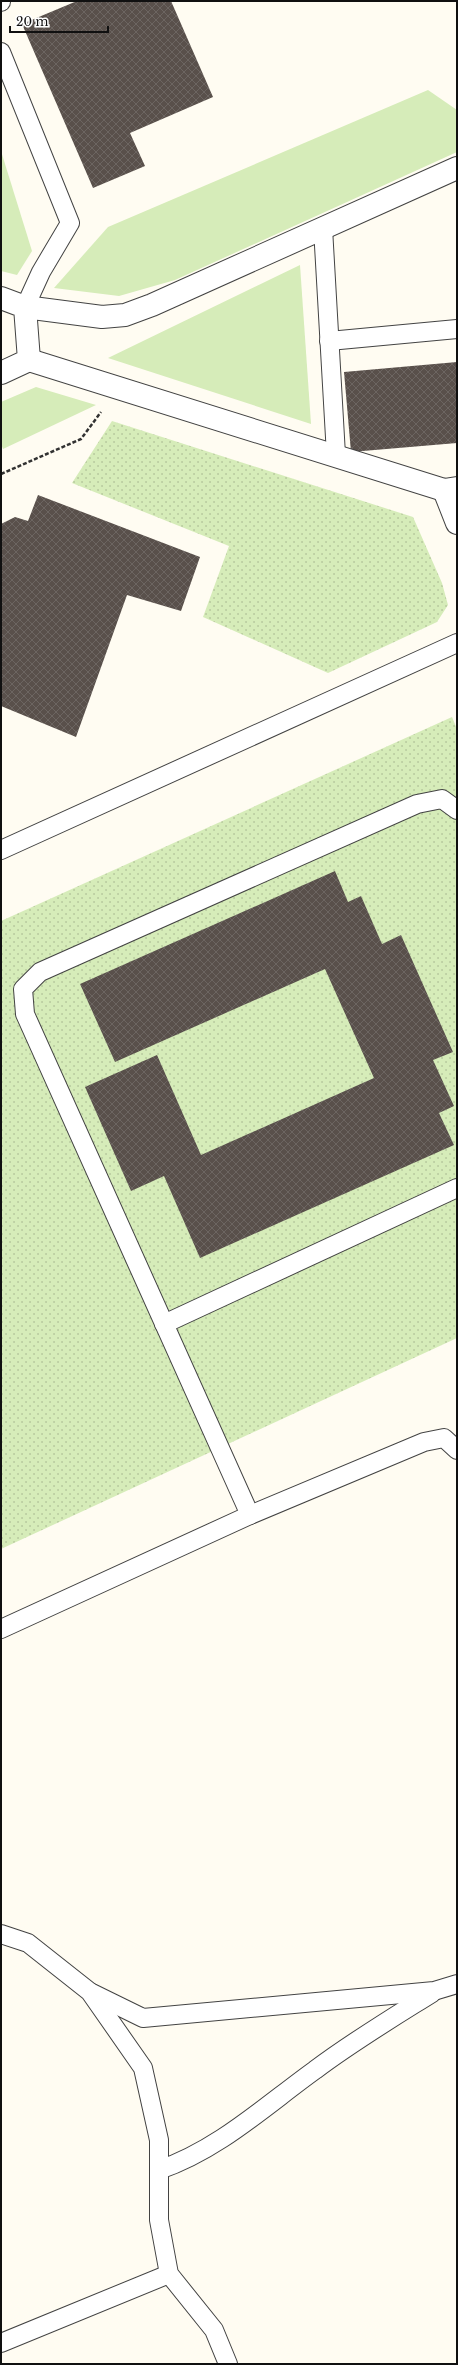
<svg xmlns="http://www.w3.org/2000/svg" width="458" height="2365" viewBox="0 0 458 2365" font-family="'Libre Baskerville',serif">
  <style>
    .grass { fill: #d6ecb9 }
    .park { fill: url(#park-dots) }
    .building { fill: url(#building-cross-hatch) }
    .lines { fill: none; stroke-linecap: round; stroke-linejoin: round }
    .lane-casing { stroke: #434343; stroke-width: 20 }
    .street-casing { stroke: #434343; stroke-width: 24 }
    .path { stroke: #323232; stroke-width: 2.5; stroke-dasharray: 4 2; stroke-linecap: butt }
    .lane { stroke: #fff; stroke-width: 18 }
    .street { stroke: #fff; stroke-width: 22 }
  </style>
  <defs>
    <pattern id="park-dots" width="8" height="8" patternUnits="userSpaceOnUse"><rect width="8" height="8" fill="#d6ecb9"/><path d="M2 2h.1M6 6h.1" fill="none" stroke="#b7c99e" stroke-width="1.8" stroke-linecap="round"/></pattern>
    <pattern id="building-cross-hatch" width="8" height="8" patternUnits="userSpaceOnUse"><rect width="8" height="8" fill="#59504b"/><path d="M0 0l8 8M0 8l8-8" fill="none" stroke="#6c6561"/></pattern>
  </defs>
  <rect width="100%" height="100%" fill="#fffcf2"/>
  <!-- grass -->
  <g class="grass">
    <polygon points="428,90 457,110 457,152 175,280 119,296 54,288 108,227"/>
    <polygon points="1,151 32,251 17,275 1,271"/>
    <polygon points="300,265 311,424 108,358"/>
    <polygon points="36,387 96,405 3,449 1,444 1,402"/>
  </g>
  <!-- park -->
  <g class="park">
    <polygon points="112,421 413,517 442,583 448,605 437,622 328,673 203,617 229,546 72,483"/>
    <polygon points="452,717 457,729 457,1338 1,1549 1,921"/>
  </g>
  <!-- building -->
  <g class="building">
    <polygon points="77,1 171,1 213,97 130,133 145,166 93,188 22,24"/>
    <polygon points="457,362 457,443 351,452 344,372"/>
    <polygon points="38,495 200,557 181,611 127,595 76,737 1,706 1,524 15,517 28,521"/>
    <polygon points="335,871 348,902 361,896 382,944 401,935 453,1052 433,1060 454,1106 439,1113 454,1145 200,1258 164,1176 131,1191 85,1087 157,1055 201,1155 374,1078 325,969 115,1062 80,984"/>
  </g>
  <g class="lines">
    <defs>
      <g id="lane">
        <polyline points="1,2 1,1"/>
        <polyline points="1,52 70,223 41,272 25,307"/>
        <polyline points="323,228 336,455"/>
        <polyline points="329,341 457,329"/>
        <polyline points="1,850 457,643"/>
        <polyline points="164,1324 457,1188"/>
        <polyline points="250,1515 25,1014 23,989 40,972 417,804 442,799 457,810"/>
        <polyline points="1,1629 250,1515 424,1442 444,1438 457,1450"/>
        <polyline points="1,1934 28,1943 90,1992 143,2068 159,2140 159,2220 169,2274 214,2330 228,2364"/>
        <polyline points="92,1993 143,2018 434,1991 457,1984"/>
        <path d="M159 2170C218 2150 265 2106 315 2070 352 2042 392 2018 432 1993"/>
        <polyline points="1,2343 169,2274"/>
      </g>
      <g id="street">
        <polyline points="1,298 25,307 29,360 1,373"/>
        <polyline points="25,307 102,317 125,315 152,305 457,168"/>
        <polyline points="29,360 444,490 457,488"/>
        <polyline points="444,490 457,523"/>
      </g>
    </defs>
    <!-- lane casing -->
    <use href="#lane" class="lane-casing"/>
    <!-- street casing -->
    <use href="#street" class="street-casing"/>
    <!-- path -->
    <polyline class="path" points="1,474 81,439 101,412"/>
    <!-- lane -->
    <use href="#lane" class="lane"/>
    <!-- street -->
    <use href="#street" class="street"/>
  </g>
  <!-- border -->
  <rect width="458" height="2365" fill="none" stroke="#101010" stroke-width="4"/>
  <!-- scale -->
  <path d="M10 26v6h98v-6" fill="none" stroke="#101010" stroke-width="2"/>
  <text x="16" y="26" font-size="12" fill="#101010" stroke="#ffffff" stroke-width="3" paint-order="stroke">20 m</text>
</svg>
